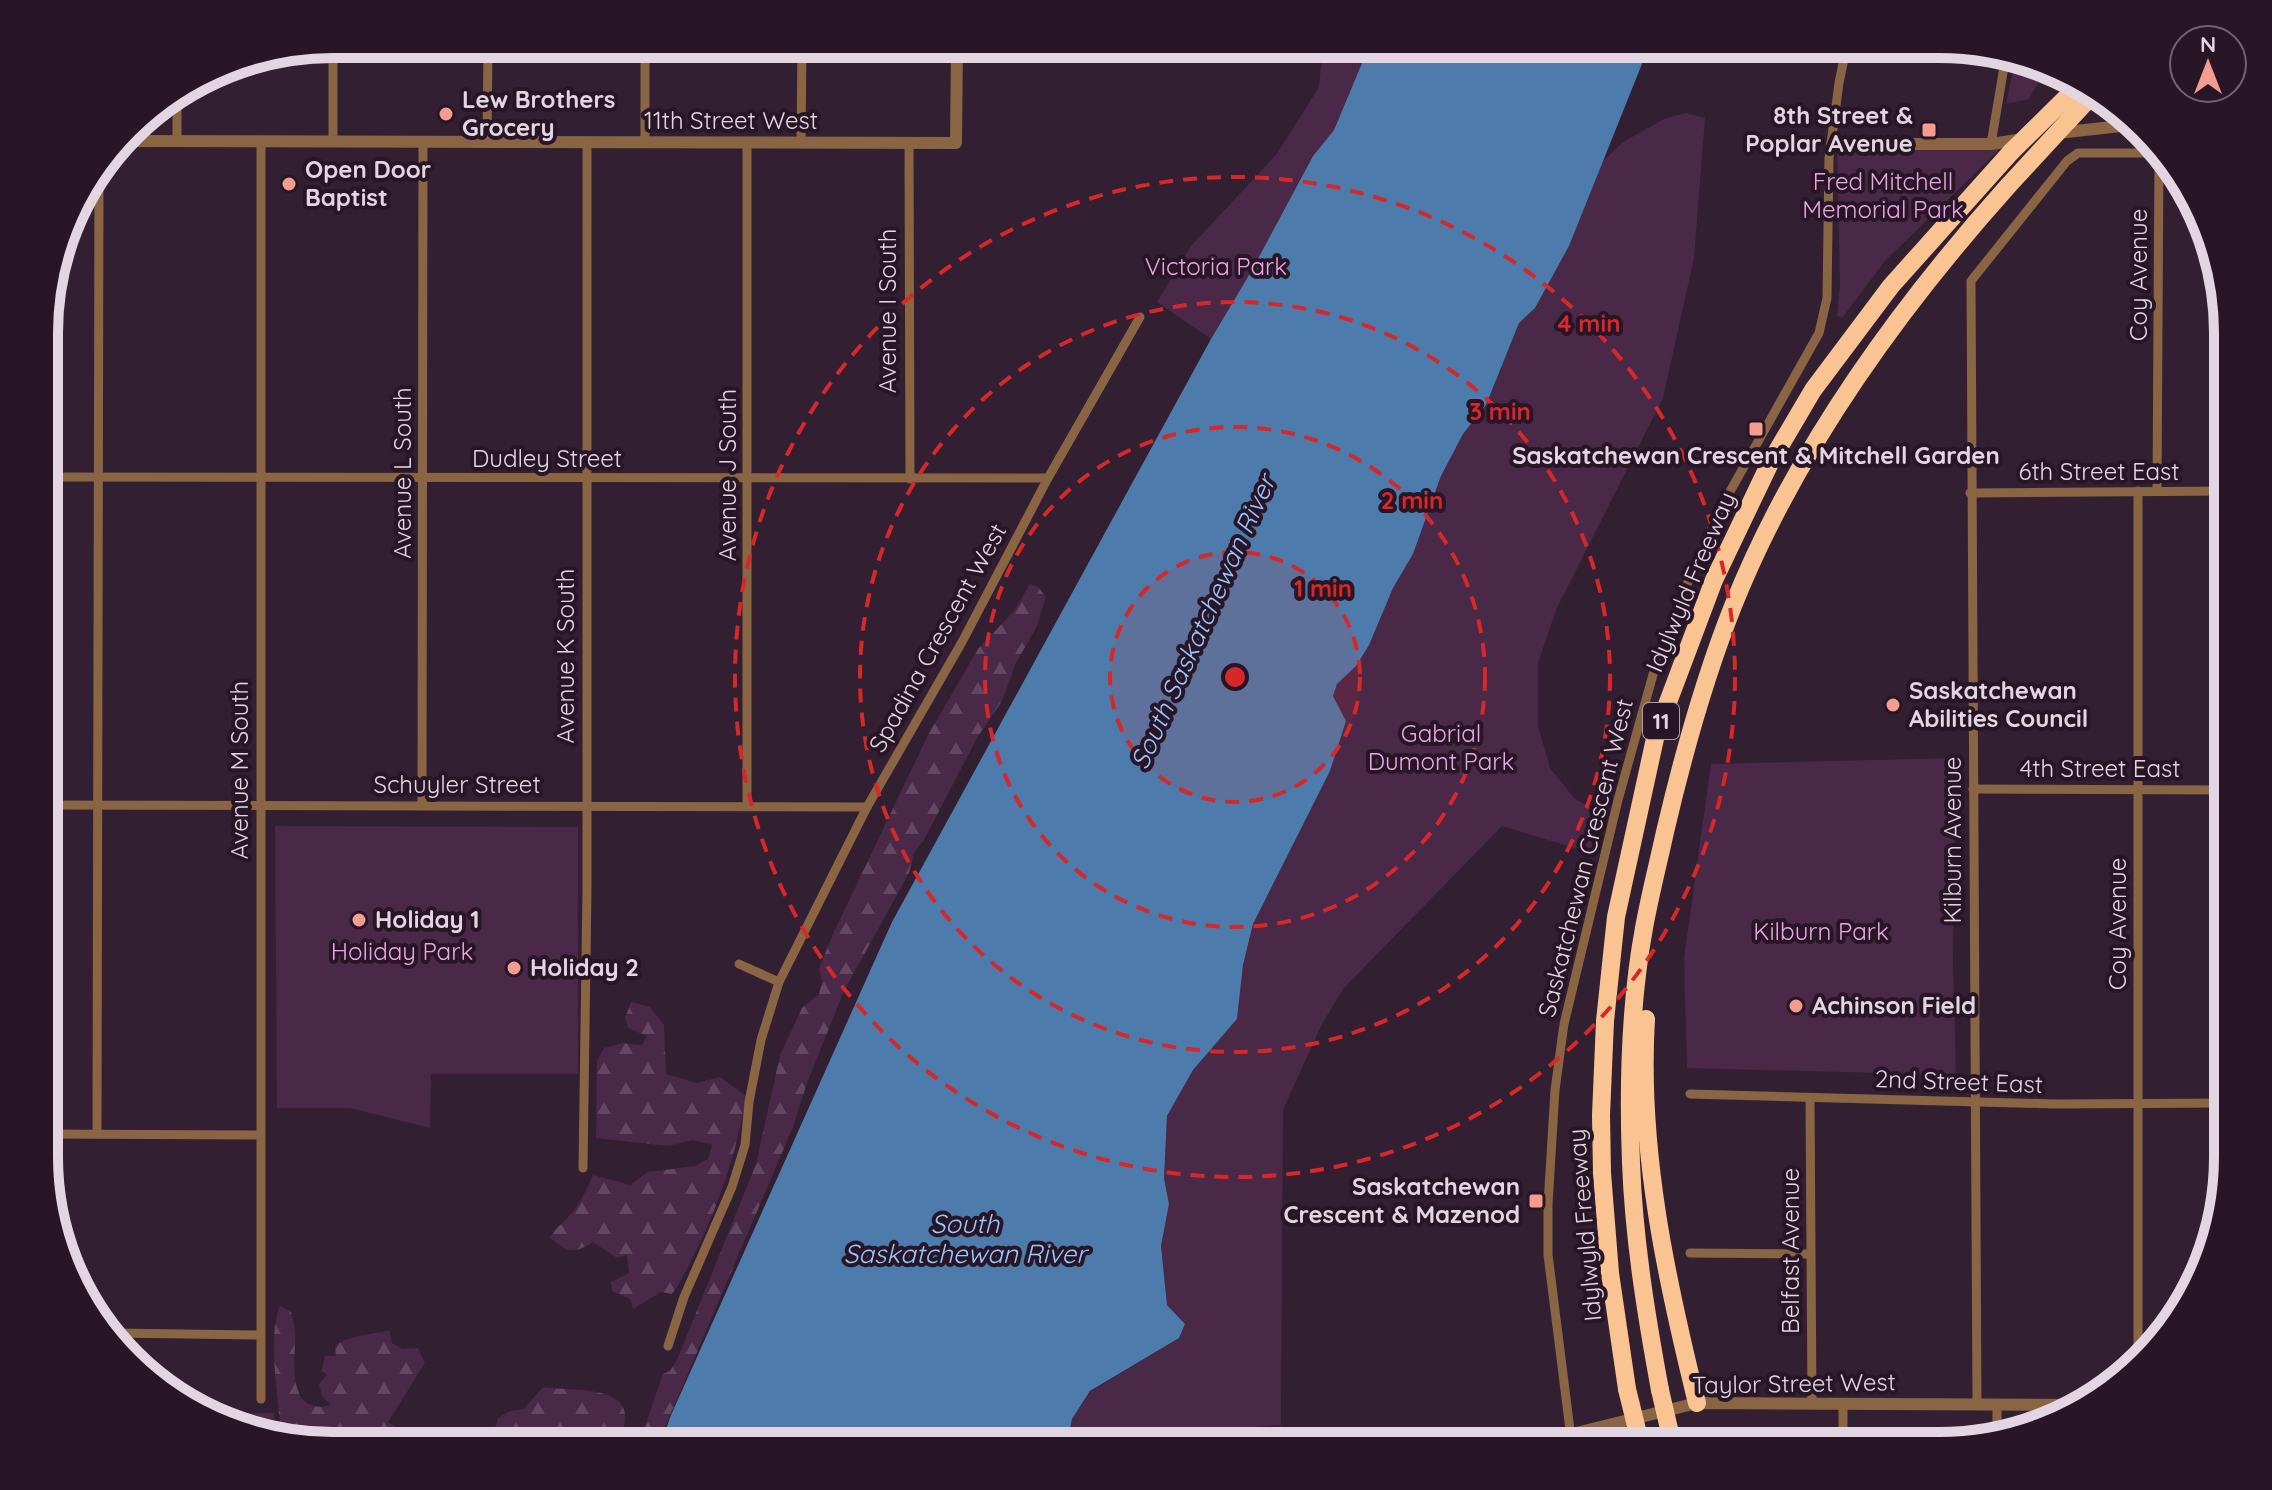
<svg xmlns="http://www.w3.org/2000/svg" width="2272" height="1490" viewBox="0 0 2272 1490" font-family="Quicksand,sans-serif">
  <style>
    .green { fill: #492848 }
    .forest { fill: url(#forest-firs) }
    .water { fill: #4d7bab }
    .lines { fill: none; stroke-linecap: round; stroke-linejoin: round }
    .minor { stroke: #896543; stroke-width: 9 }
    .tertiary { stroke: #896543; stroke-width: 12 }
    .motorway { stroke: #fac392; stroke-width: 18 }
    .motorway-bridge { stroke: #fac392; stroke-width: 18 }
    .ring { fill: none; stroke: #d62828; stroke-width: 4; stroke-dasharray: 14 10 }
    .poi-dot { fill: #f59c91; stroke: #281627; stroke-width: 3 }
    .labels { text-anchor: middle; stroke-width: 8; stroke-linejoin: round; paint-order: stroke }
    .shield { fill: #281627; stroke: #ab9caa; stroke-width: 2 }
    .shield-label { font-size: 22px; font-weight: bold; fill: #e3d6e2 }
    .poi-label { font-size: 24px; font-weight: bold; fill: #e3d6e2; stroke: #281627; text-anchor: start }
    .street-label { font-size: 24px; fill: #e3d6e2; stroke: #281627 }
    .park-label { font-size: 24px; fill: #eaa5e7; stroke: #281627 }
    .water-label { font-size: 26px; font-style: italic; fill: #94c8ff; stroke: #281627 }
    .rim { fill: none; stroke: #e3d6e2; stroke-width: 10 }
    .centre { fill: #d62828; stroke: #281627; stroke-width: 4 }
    .ring-label { font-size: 24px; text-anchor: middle; font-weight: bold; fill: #d62828; stroke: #281627; stroke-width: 8; stroke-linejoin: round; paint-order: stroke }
  </style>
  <defs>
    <pattern id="forest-firs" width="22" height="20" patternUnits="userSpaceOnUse" patternTransform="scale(2)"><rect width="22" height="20" fill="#492848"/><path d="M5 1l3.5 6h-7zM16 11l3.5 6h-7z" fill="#634662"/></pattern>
  </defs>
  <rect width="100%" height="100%" fill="#321f31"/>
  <!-- green -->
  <g class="green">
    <polygon points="1323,44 1370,44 1334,130 1313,156 1252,270 1211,339 1157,302 1191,246 1276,155 1319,87"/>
    <polygon points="2016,57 2032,59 2047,67 2029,99 2006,104"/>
    <polygon points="1686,113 1705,118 1694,258 1663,398 1556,610 1538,663 1538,726 1550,768 1575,799 1603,814 1594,854 1502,826 1344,988 1322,1024 1283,1110 1281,1425 1068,1440 1072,1419 1090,1392 1179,1338 1185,1324 1167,1305 1161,1246 1169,1204 1164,1178 1167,1116 1193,1070 1237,1019 1243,965 1253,924 1330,771 1346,721 1333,696 1337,684 1356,666 1393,588 1413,554 1441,476 1463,434 1486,405 1519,323 1535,308 1569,246 1603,161 1623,142 1666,118"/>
    <polygon points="2002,147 1885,261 1842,318 1837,316 1840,285 1837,149"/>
    <polygon points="61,634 61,670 46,670 46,635"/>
    <polygon points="1956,758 1953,961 1956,1075 1687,1068 1684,958 1711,764"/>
    <polygon points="275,826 578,827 578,1074 431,1074 430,1128 350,1108 277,1108"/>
    <polygon points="204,1413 274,1413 274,1436 240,1431"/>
  </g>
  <!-- forest -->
  <g class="forest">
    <polygon points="1030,584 1038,587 1046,597 1037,626 1016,663 1002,701 977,738 924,840 914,853 909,873 844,991 807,1083 793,1127 657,1446 638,1446 663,1374 670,1371 677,1360 756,1164 780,1055 802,1008 819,994 822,982 819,968 833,934 928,735 978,649 1014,611"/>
    <path d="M631 1002 650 1007 664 1025 666 1074 697 1083 720 1077 746 1096C735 1165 712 1223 679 1284L672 1294 661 1292 633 1309 630 1299 612 1291 611 1282 629 1273 627 1255 617 1258 593 1242C573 1255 568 1252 550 1238 555 1228 563 1223 571 1214 581 1202 587 1189 593 1175L630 1185 648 1172 695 1166 708 1159 712 1145 693 1140 668 1146 596 1138 597 1061 604 1048 623 1043 642 1045 647 1036 628 1028 625 1018Z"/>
    <path d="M280 1306 291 1312C294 1322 296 1333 295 1344 294 1369 290 1416 331 1405L322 1396 319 1384 327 1375 322 1370 325 1356H336L335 1346C349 1335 371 1335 389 1330L392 1343 402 1349 418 1348 425 1363 388 1422 401 1430 410 1429 420 1446H332L281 1438C280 1402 266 1338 280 1306Z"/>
    <path d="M543 1387C566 1392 631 1383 625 1422 624 1430 620 1438 618 1446H474L483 1432 496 1426 498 1418 510 1411 524 1409Z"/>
  </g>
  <!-- water -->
  <g class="water">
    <path d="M997 44H1061C1040 59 1017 59 997 44Z"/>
    <polygon points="1370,44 1650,44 1569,246 1535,308 1519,323 1486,405 1463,434 1441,476 1413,554 1393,588 1369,645 1356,666 1337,684 1333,696 1346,721 1330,771 1253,924 1243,965 1237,1019 1193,1070 1167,1116 1164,1178 1169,1204 1161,1246 1167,1305 1185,1324 1179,1338 1090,1391 1072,1419 1067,1446 660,1446 671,1415 892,922 1211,339 1252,270 1313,156 1334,130"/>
  </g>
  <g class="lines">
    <!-- minor -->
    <g class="minor">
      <polyline points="333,44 333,142"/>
      <polyline points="177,140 177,94"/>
      <polyline points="261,142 261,1399"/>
      <polyline points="487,143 488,44"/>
      <polyline points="645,143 645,44"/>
      <polyline points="801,143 802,44"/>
      <polyline points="909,143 910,479"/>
      <polyline points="1991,144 2006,55"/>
      <polyline points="46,477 1048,478"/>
      <polyline points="2138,491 2138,1356"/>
      <polyline points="2157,491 2159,156"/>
      <polyline points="1970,493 2227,491"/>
      <polyline points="1973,789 2227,790"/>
      <polyline points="422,804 423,143"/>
      <polyline points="46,805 867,807"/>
      <polyline points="747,806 747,144"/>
      <polyline points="739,964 779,982"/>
      <polyline points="1690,1094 2056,1104 2227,1103"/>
      <polyline points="1810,1098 1812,1404"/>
      <polyline points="97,1133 99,173"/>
      <polyline points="46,1134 260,1135"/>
      <polyline points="583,1168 587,889 587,143"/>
      <polyline points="1690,1253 1810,1254"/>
      <polyline points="113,1333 260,1335"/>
      <polyline points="668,1346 684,1297 732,1187 745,1145 749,1102 761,1040 779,982 867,807 962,642 1048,478 1140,317"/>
      <polyline points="1977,1404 1971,281 2067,161 2078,153 2156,153"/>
      <polyline points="1997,1405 1997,1434"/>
      <polyline points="1419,1434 1419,1446"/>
      <polyline points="1843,1445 1843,1405"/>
      <polyline points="1266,1446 1266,1438 1277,1433 1572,1434"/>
      <polyline points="1572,1446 1548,1255 1548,1204 1555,1090 1564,1024 1618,800 1654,671 1685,589 1723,504 1819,333 1827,298 1829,158 1839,83 1847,44"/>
    </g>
    <!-- tertiary -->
    <g class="tertiary">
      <polyline points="2058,133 2130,125"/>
      <polyline points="123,141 956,143 957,44"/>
      <polyline points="1832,144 1991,144 2024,139"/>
      <polyline points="1572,1434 1697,1403 2086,1405"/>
    </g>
    <!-- motorway -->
    <g class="motorway">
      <polyline points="2068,121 2096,91"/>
      <path d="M1646 1019C1638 1149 1666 1278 1697 1403"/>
      <polyline points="1627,1389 1610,1273 1602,1173 1601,1115 1605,1021 1616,917 1656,734 1714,580 1770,463 1813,390 1891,286 2011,152"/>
      <path d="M1660 1390C1646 1314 1634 1240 1631 1163 1628 1086 1630 1004 1644 928 1650 895 1658 864 1665 832 1683 755 1704 679 1733 606 1795 451 1897 310 2008 186"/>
    </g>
    <!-- motorway-bridge -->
    <g class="motorway-bridge">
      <polyline points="2011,152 2073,91"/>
      <polyline points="2008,186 2068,121"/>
      <polyline points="1627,1389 1641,1446"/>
      <polyline points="1660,1390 1673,1446"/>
    </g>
  </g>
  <!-- distance rings -->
  <circle cx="1235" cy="677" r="125" fill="#d62828" fill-opacity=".12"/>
  <g class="ring">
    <circle cx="1235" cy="677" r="125"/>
    <circle cx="1235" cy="677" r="250"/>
    <circle cx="1235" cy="677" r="375"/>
    <circle cx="1235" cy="677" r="500"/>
  </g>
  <!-- markers -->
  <g class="poi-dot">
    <circle cx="446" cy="114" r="8"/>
    <rect x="1921" y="122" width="16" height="16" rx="4"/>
    <circle cx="289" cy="184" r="8"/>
    <rect x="1748" y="421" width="16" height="16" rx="4"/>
    <circle cx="1893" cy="705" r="8"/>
    <circle cx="359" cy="920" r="8"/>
    <circle cx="514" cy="968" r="8"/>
    <circle cx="1796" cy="1006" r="8"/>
    <rect x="1528" y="1193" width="16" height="16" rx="4"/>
  </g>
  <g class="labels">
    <!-- shield labels -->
    <rect class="shield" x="1643" y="703" width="36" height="36" rx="6"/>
    <g class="shield-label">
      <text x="1661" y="729">11</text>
    </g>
    <!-- poi labels -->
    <g class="poi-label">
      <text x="462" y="108">Lew Brothers<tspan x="462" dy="28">Grocery</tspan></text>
      <text x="1913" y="124" text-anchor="end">8th Street &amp;<tspan x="1913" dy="28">Poplar Avenue</tspan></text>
      <text x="305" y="178">Open Door<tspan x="305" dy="28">Baptist</tspan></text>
      <text x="1756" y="464" text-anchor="middle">Saskatchewan Crescent &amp; Mitchell Garden</text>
      <text x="1909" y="699">Saskatchewan<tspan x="1909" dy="28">Abilities Council</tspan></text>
      <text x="375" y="928">Holiday 1</text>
      <text x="530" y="976">Holiday 2</text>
      <text x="1812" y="1014">Achinson Field</text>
      <text x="1520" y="1195" text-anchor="end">Saskatchewan<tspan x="1520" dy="28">Crescent &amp; Mazenod</tspan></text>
    </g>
    <!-- street labels -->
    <g class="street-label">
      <text x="731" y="129">11th Street West</text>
      <text transform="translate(2139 275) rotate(-90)" y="8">Coy Avenue</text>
      <text transform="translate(888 311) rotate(-90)" y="8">Avenue I South</text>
      <text x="547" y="467">Dudley Street</text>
      <text x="2099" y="480">6th Street East</text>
      <text transform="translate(403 473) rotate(-90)" y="8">Avenue L South</text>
      <text transform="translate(728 475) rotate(-90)" y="8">Avenue J South</text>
      <text transform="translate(1691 582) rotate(-67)" y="8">Idylwyld Freeway</text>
      <text transform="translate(938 638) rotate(-61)" y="8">Spadina Crescent West</text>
      <text transform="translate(566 656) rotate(-90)" y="8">Avenue K South</text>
      <text x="2100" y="777">4th Street East</text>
      <text transform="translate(240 770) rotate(-90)" y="8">Avenue M South</text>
      <text x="457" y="793">Schuyler Street</text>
      <text transform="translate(1953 840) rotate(-90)" y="8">Kilburn Avenue</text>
      <text transform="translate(1586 858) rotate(-76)" y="8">Saskatchewan Crescent West</text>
      <text transform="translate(2118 924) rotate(-90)" y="8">Coy Avenue</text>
      <text transform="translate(1959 1082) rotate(2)" y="8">2nd Street East</text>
      <text transform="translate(1585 1225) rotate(-95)" y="8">Idylwyld Freeway</text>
      <text transform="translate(1791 1251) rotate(-90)" y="8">Belfast Avenue</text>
      <text transform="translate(1794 1384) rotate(-1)" y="8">Taylor Street West</text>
    </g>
    <!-- park labels -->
    <g class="park-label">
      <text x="1883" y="190">Fred Mitchell<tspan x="1883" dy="28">Memorial Park</tspan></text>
      <text x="1216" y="275">Victoria Park</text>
      <text x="1441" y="742">Gabrial<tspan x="1441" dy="28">Dumont Park</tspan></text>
      <text x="1821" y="940">Kilburn Park</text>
      <text x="402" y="960">Holiday Park</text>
    </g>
    <!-- water labels -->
    <g class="water-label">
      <text transform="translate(1203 622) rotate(-66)" y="9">South Saskatchewan River</text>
      <text x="965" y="1233">South<tspan x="965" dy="30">Saskatchewan River</tspan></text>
    </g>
  </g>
  <!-- crop -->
  <path d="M0 0H2272V1490H0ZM333 58H1939A275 275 0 0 1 2214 333V1157A275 275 0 0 1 1939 1432H333A275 275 0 0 1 58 1157V333A275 275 0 0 1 333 58Z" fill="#281627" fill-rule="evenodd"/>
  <path class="rim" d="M333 58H1939A275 275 0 0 1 2214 333V1157A275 275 0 0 1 1939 1432H333A275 275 0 0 1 58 1157V333A275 275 0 0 1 333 58Z"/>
  <circle cx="1235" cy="677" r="12" class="centre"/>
  <g class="ring-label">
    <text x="1589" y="332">4 min</text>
    <text x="1500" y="420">3 min</text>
    <text x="1412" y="509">2 min</text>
    <text x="1323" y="597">1 min</text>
  </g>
  <!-- north arrow -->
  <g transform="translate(2208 64)"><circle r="38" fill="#281627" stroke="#736372" stroke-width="2"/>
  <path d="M0-6L14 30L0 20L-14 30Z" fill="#f59c91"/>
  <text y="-12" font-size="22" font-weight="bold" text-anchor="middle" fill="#e3d6e2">N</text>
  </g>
</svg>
